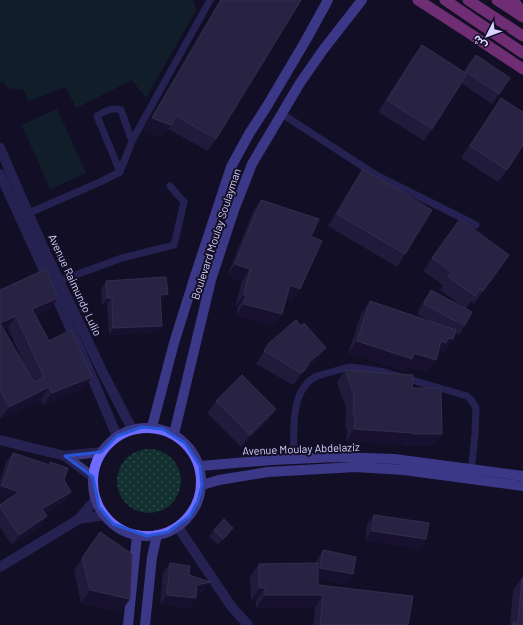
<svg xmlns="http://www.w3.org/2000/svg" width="523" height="625" viewBox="0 0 523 625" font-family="Barlow,'Noto Sans Arabic',sans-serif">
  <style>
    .grass { fill: url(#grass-dots) }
    .garden { fill: #12302f }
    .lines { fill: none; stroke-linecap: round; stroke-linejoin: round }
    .service { stroke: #3d3a85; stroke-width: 7 }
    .minor { stroke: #3d3a85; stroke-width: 10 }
    .tertiary { stroke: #3d3a85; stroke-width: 10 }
    .secondary { stroke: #6f6bff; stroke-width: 10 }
    .trunk { stroke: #e055d1; stroke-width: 11 }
    .wall { fill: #312854; fill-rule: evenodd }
    .shaded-wall { fill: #1d163a }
    .building { fill: #433a66; stroke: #5a527e; fill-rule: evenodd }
    .marked { fill: none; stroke: #2655da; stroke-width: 3; stroke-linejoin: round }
    .labels { text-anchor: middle; stroke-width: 4; stroke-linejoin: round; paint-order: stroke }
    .street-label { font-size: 11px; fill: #d9d4ff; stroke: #130f26 }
  </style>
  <defs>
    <pattern id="grass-dots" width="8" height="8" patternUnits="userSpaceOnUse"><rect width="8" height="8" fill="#12302f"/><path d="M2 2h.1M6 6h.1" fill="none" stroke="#344d4e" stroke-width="1.8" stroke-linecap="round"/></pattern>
  </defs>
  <rect width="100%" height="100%" fill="#130f26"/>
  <!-- grass -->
  <circle class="grass" cx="149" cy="481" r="32"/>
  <!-- garden -->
  <g class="garden">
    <polygon points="0,0 193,0 196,10 146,98 132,80 76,108 66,87 29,101 23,90 8,88 3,82 0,83"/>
    <polygon points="57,109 86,173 50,189 22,125"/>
  </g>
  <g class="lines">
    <!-- service -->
    <g class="service">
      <polyline points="282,114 376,175 476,225"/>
      <polyline points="132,141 138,130 210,0"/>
      <path d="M29 213 100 182 120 172 132 141 121 110C112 107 105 111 97 116L120 172"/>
      <polyline points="59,281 122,258 174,245 184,202 170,186"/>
      <path d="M294 459C294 433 289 389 317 376L349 367 367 369 384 372 467 396 472 401 476 408 475 434 471 473"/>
    </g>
    <!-- minor -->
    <g class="minor">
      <polyline points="79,519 104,515"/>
      <polyline points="0,567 79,519 96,499"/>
    </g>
    <!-- tertiary -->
    <g class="tertiary">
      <polyline points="0,148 43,247 102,371 132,429"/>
      <polyline points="0,174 79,347 117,436"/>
      <polyline points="0,440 65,456 101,452"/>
      <polyline points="65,456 93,477"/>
      <polyline points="178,527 231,606 248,625"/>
    </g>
    <!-- secondary -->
    <g class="secondary">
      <polyline points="152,427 174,343 195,276 231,167 249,134 267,106 306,40 328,0"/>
      <circle cx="147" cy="482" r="54"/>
      <polyline points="174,434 211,280 234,210 252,164 300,83 323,50 362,0"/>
      <polyline points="200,466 272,460 336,457 394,459 523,476"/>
      <polyline points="202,485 219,480 268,472 355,467 404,470 523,486"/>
      <polyline points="128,625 137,535"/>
      <polyline points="145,625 152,557 157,535"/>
    </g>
    <!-- trunk -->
    <g class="trunk">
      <polyline points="418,0 466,31 523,69"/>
      <polyline points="445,0 523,53"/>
      <polyline points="468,0 523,36"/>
      <polyline points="497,0 523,17"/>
      <polyline points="513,0 523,13"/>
    </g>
  </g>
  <!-- wall -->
  <g class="wall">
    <polygon points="220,0 301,0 216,139 208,151 168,129 162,137 144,130"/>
    <polygon points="422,45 465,72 476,55 510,78 492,104 461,83 432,129 424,141 378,112 413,57"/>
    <polygon points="501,98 507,170 498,182 461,158"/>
    <polygon points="363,169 405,254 397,267 328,226 354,182"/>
    <polygon points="261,200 311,236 292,301 286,299 282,314 274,326 236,316 238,307 235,306 242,281 227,276 253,212"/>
    <polygon points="460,219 509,255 474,304 471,301 466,309 440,290 443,285 423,271"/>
    <polygon points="106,281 163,301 160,301 157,332 109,335 107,304 102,305 101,288"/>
    <path d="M0 290 49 310 36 316 49 341 83 389 43 405 41 399 0 419ZM8 328 28 373 4 330Z"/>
    <polygon points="431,290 465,325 459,335 455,333 444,352 441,351 438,356 437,355 436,360 427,372 407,366 404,371 348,353 361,314 370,301 431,322 417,314 424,300"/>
    <polygon points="269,343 317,360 303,373 296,382 293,385 256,364"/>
    <polygon points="345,370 412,388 434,445 404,446 404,445 346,441 347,430 345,425 346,408 337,382"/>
    <polygon points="216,401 276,409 267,422 241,447 207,413"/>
    <polygon points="13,453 49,465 50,462 64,480 71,492 65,501 45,513 41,526 12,545 0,527 0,505 7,499 0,497 0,481 6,462"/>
    <polygon points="374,515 426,539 420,549 365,540 367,524"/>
    <polygon points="233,528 229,534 218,545 209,536 214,530"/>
    <polygon points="100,532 121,612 81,603 74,570"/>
    <polygon points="323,550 346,584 318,578 318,585 408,625 313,625 315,607 256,608 256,601 251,601 250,576 259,564 316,563 317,560"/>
    <polygon points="170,563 189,575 203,592 196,593 196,598 189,608 160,604 163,573"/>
    <polygon points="522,578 523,625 510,625 513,590"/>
  </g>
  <!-- shaded-wall -->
  <g class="shaded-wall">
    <polygon points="152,118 171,125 162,137 144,130"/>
    <polygon points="235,264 250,269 242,281 227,276"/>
    <polygon points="290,285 300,289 292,301 281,297"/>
    <polygon points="168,294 163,301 155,302 160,295"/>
    <polygon points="244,295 246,295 238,307 235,306"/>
    <polygon points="58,298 49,310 24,321 32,309"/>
    <polygon points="107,298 112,298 107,304 102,305"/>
    <polygon points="244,304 282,314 274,326 236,316"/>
    <polygon points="16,316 8,328 0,332 0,323"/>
    <polygon points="162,326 157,332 109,335 113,328"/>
    <polygon points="448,338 453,339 444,352 441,351 438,356 433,354 441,341"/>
    <polygon points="357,341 414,353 436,360 427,372 407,366 404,371 348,353"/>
    <polygon points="326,348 317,360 303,373 296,382 293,385 309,362"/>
    <polygon points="92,377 83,389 43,405 52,393"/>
    <polygon points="49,387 41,399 0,419 9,407"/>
    <polygon points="276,409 267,422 241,447 250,435"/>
    <polygon points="354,429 413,433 404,445 346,441"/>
    <polygon points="413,434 442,434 434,445 404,446"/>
    <polygon points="2,486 19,492 12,501 0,497 0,488"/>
    <polygon points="71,492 65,501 36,519 42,509"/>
    <polygon points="47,516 41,526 12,545 19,535"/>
    <polygon points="233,528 229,534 218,545 223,539"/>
    <polygon points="372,531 426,539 420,549 365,540"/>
    <polygon points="320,568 353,574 346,584 314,577"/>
    <polygon points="210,582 203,592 191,595 197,585"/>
    <polygon points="259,588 265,588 256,601 251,601"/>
    <polygon points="90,590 130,599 121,612 81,603"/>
    <polygon points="167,595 196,598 189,608 160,604"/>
    <polygon points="265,595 323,595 315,607 256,608"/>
  </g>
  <!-- building -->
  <g class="building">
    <polygon points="221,0 301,0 216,139 176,116 171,125 152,118"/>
    <polygon points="422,45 467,74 432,129 387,100"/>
    <polygon points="476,55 510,78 499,94 465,71"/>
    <polygon points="501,98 523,112 523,145 507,170 470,146"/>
    <polygon points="363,169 432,210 405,254 337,214"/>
    <polygon points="261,200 319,219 311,236 322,241 300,289 290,285 282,314 244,304 246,295 244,295 250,269 235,264"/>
    <polygon points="460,219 509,255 483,291 480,289 475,296 448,277 452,272 432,258"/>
    <path d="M46 269 58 298 32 309 49 341 71 330 92 377 52 393 49 387 9 407 0 389V290ZM16 316 44 377 34 382 0 323Z"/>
    <polygon points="166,277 168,294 160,295 162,326 113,328 112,298 107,298 106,281"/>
    <polygon points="431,290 472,312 465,325 458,321 457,322 424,304"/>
    <polygon points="370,301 456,330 453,339 448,338 446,343 441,341 436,360 414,353 412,359 357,341"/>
    <polygon points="296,320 301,326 304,323 326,348 309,362 305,370 301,373 264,351 269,343"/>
    <polygon points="345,370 413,375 412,388 441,388 442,434 413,434 413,433 354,429 355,418 353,413 354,396"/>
    <polygon points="242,375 276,409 250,435 216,401"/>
    <polygon points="13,453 50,465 50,462 68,468 64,480 71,492 42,509 47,516 19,535 0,507 0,505 19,492 2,486"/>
    <polygon points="374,515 429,523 426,539 372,531"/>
    <polygon points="224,519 233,528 223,539 214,530"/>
    <polygon points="100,532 132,554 130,599 90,590 82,558"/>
    <polygon points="323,550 356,557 353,574 320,568"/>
    <polygon points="170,563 190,566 189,575 210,582 197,585 196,598 167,595"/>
    <polygon points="318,563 318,585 413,596 408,625 320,625 323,595 265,595 265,588 259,588 259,564"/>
    <polygon points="522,578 523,578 523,625 513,625 513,622 518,623"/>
  </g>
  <!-- marked area -->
  <path d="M0 0H523V625H0ZM142 427 163 429 185 443 200 466 202 485 198 501 190 516 168 532 147 536 113 524 99 507 93 477 65 456 101 452 117 436Z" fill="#130f26" fill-opacity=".55" fill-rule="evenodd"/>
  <path class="marked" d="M142 427 163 429 185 443 200 466 202 485 198 501 190 516 168 532 147 536 113 524 99 507 93 477 65 456 101 452 117 436Z"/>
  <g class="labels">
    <!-- street labels -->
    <g class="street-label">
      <text transform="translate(216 234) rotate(-72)" y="4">Boulevard Moulay Soulayman</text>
      <text transform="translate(75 285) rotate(65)" y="4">Avenue Raimundo Lulio</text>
      <text transform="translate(301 449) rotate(-2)" y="4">Avenue Moulay Abdelaziz</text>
    </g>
  </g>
  <!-- north arrow -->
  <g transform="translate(487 36) rotate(228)" stroke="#130f26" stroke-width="3" paint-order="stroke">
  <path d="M0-3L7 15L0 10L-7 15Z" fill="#d9d4ff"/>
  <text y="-6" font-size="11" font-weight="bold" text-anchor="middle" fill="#d9d4ff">ش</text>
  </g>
</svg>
